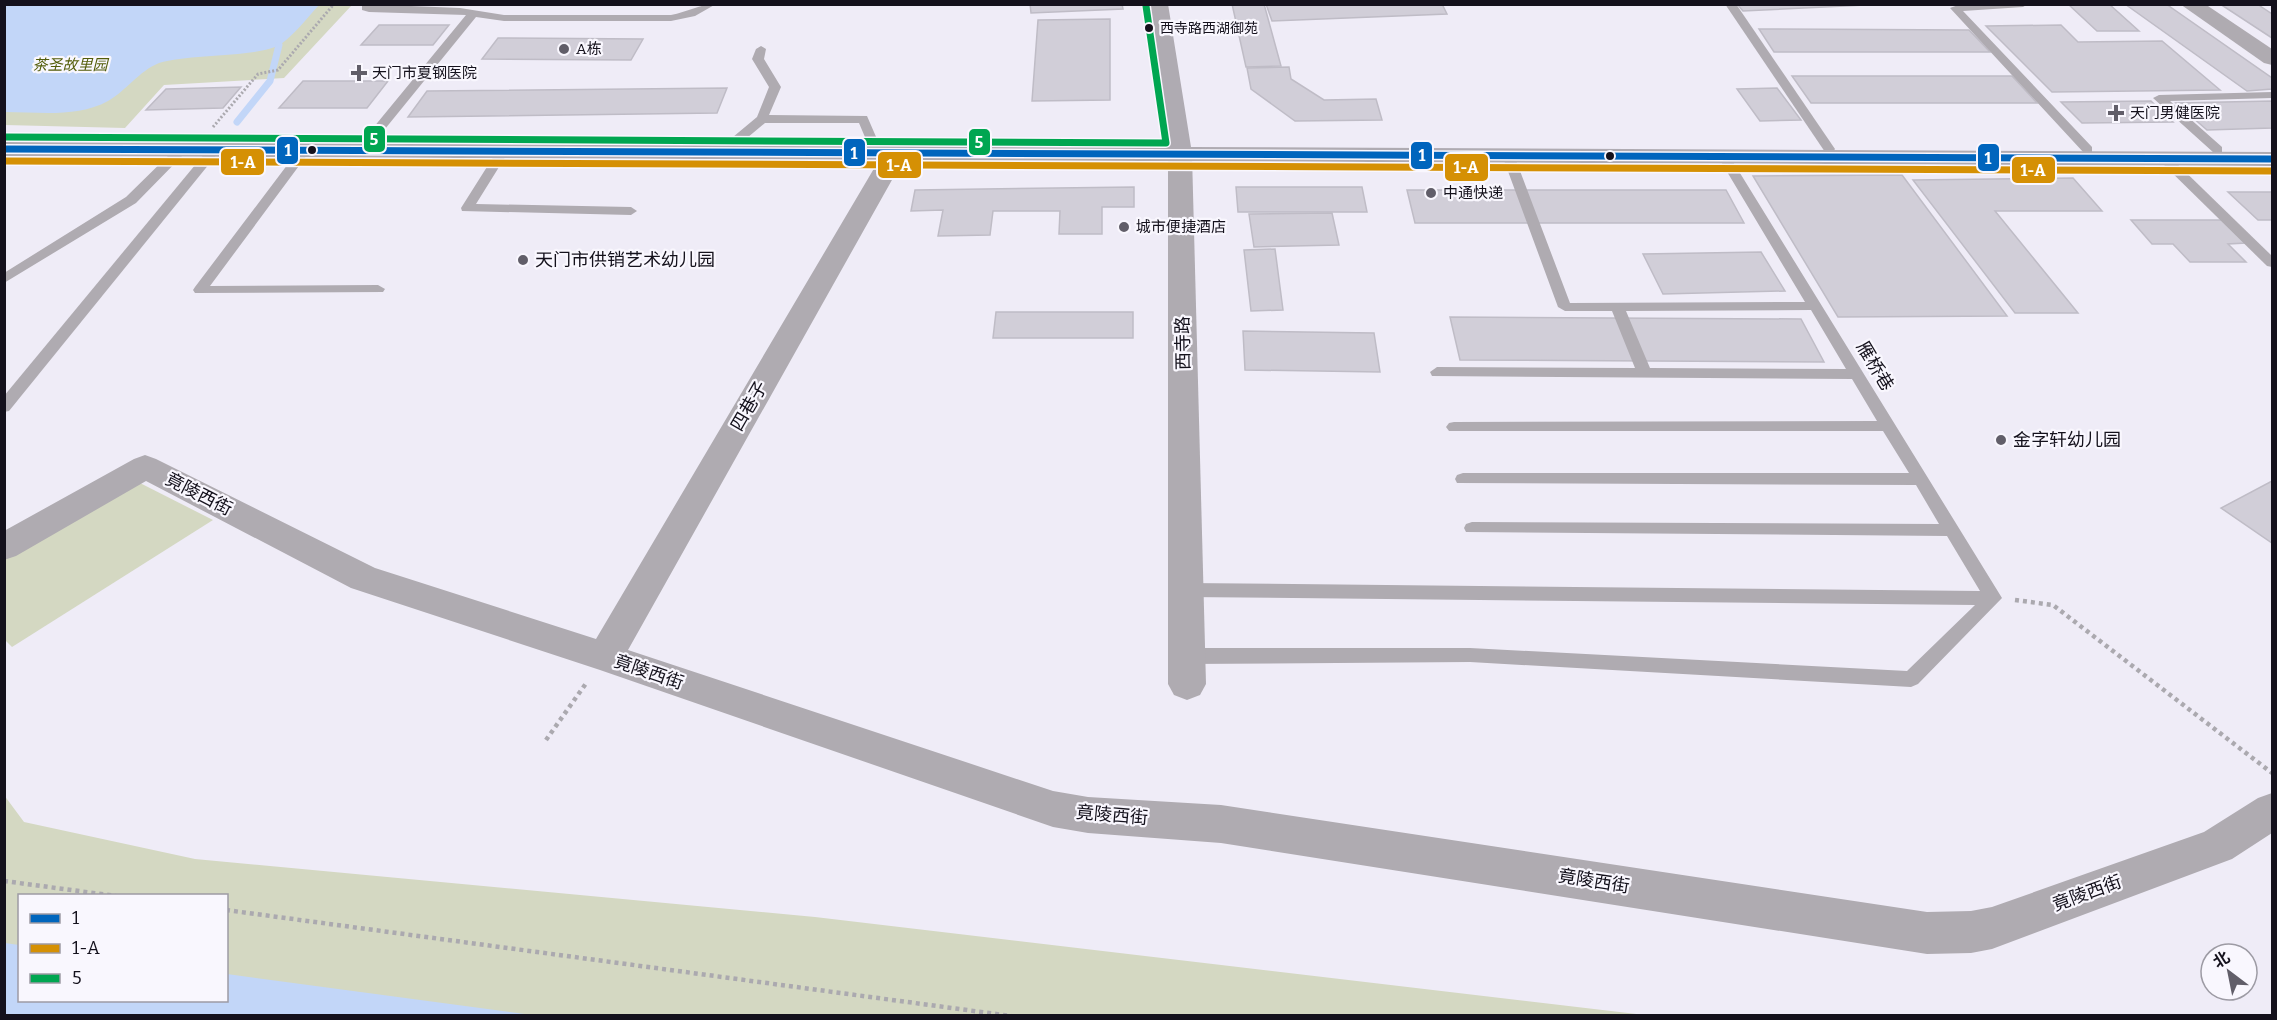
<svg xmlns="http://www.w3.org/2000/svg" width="2277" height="1020" viewBox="0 0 2277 1020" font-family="Bitter,'Noto Sans SC',serif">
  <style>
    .green { fill: #d4d8c2; fill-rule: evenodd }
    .water { fill: #c2d6f8 }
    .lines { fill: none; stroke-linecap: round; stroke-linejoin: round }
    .stream { stroke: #c2d6f8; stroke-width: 7 }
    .building { fill: #d1ced8; stroke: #bfbcc6; stroke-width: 1.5 }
    .path-far1 { stroke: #aba9af; stroke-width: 3; stroke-dasharray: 2 2; stroke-linecap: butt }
    .path { stroke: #aba9af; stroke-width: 4.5; stroke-dasharray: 4 4; stroke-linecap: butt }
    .lane { fill: #afabb1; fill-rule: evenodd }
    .street { fill: #afabb1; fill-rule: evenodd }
    .secondary { fill: #afabb2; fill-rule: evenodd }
    .bus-1-casing { stroke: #f9f7fe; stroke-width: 10 }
    .bus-2-casing { stroke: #f9f7fe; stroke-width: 10 }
    .bus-3-casing { stroke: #f9f7fe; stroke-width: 10 }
    .bus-1 { stroke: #0065bd; stroke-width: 7 }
    .bus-2 { stroke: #d59004; stroke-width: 7 }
    .bus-3 { stroke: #00a651; stroke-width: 7 }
    .bus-dot { fill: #14111c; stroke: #f9f7fe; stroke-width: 2 }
    .poi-dot { fill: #615e69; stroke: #f9f7fe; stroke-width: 2 }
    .labels { text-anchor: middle; stroke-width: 4.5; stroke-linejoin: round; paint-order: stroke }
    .far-bus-label { font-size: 14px; fill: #14111c; stroke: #f9f7fe; text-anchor: start }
    .far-poi-label { font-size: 15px; fill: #14111c; stroke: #f9f7fe; text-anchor: start }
    .far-park-label { font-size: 15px; font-style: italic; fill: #535d0a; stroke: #f9f7fe }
    .poi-label { font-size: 18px; fill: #14111c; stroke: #f9f7fe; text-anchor: start }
    .street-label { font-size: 18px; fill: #14111c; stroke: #f9f7fe }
    .line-badge { stroke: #f9f7fe; stroke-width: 2 }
    .badge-label { font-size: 16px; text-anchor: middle; font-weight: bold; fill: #fff }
  </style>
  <rect width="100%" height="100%" fill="#efecf7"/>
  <!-- green -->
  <g class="green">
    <polygon points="5,5 352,5 284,78 164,85 125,128 5,125"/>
    <polygon points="138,482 213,520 12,647 5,640 4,556"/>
    <path d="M4 795 24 822 195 859 815 917 1645 1015H5ZM20 896H226V1000H20Z"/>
  </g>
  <!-- water -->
  <g class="water">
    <path d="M5 4H319V5C307 18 295 34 281 44 259 58 190 53 159 63 139 71 126 91 108 101 77 118 38 112 5 112Z"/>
    <polygon points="5,943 19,945 20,1000 226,1000 227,974 532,1015 5,1015"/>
  </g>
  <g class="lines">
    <!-- stream -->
    <polyline class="stream" points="237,122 270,81 279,45"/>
  </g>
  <!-- building -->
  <g class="building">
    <polygon points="1030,4 1122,4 1123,9 1031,13"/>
    <polygon points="1232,4 1264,4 1281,66 1246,67"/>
    <polygon points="1266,4 1442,4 1447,14 1272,21"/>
    <polygon points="1737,4 1886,4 1743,11"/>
    <polygon points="2068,4 2109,4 2139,31 2097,31"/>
    <polygon points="2125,4 2166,4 2272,78 2272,89 2247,91"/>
    <polygon points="2220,4 2257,4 2272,14 2272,38"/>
    <polygon points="1110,19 1110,100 1032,101 1038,20"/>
    <polygon points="379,25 449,25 433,45 361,45"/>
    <polygon points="2061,25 2078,42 2162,41 2220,90 2052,92 1986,26"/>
    <polygon points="1759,29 1969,30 1990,52 1774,52"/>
    <polygon points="498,38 643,39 631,60 482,59"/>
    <polygon points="1289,67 1291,79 1324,100 1376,99 1382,120 1295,121 1251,89 1247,68"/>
    <polygon points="1792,76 2012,76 2037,103 1811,103"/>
    <polygon points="303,81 388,81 367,108 279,108"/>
    <polygon points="241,87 223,108 146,110 166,89"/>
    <polygon points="727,88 717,113 408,117 427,91"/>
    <polygon points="1777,88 1801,120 1760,121 1737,89"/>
    <polygon points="2151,101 2173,122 2082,123 2061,102"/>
    <polygon points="2272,101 2272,128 2207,130 2176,103"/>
    <polygon points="1902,175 2007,316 1838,317 1753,176"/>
    <polygon points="2073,178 2102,211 1995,211 2078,313 2015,313 1913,180"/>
    <polygon points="1134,187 1134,207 1102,207 1102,234 1059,234 1060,211 993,211 990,235 938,236 943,210 911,211 915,190"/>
    <polygon points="1236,187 1362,187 1367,212 1238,212"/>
    <polygon points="1407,190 1726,190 1744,223 1415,223"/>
    <polygon points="2228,192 2272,192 2272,220 2258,220"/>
    <polygon points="1332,213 1339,245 1254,247 1249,214"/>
    <polygon points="2131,220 2222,220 2245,243 2228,244 2246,262 2190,262 2173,244 2152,244"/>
    <polygon points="1275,249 1283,310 1251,311 1244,250"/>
    <polygon points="1761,252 1785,291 1663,294 1643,254"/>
    <polygon points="996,312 1133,312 1133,338 993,338"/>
    <polygon points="1450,317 1801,319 1824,362 1460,360"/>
    <polygon points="1243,331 1374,333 1380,372 1245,370"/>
    <polygon points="2272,481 2272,543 2221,508"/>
  </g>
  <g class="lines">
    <!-- path-far1 -->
    <polyline class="path-far1" points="213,127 258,74 278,70 334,4"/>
    <!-- path -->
    <g class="path">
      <polyline points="2015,600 2053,605 2272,773"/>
      <polyline points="546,740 587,682"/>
      <polyline points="4,881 116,896"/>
      <polyline points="226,910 1011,1016"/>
    </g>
    <!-- lane -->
    <g class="lane">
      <path d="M362 4 460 8 504 15H671C687 12 700 4 716 4L695 16 671 21H504L476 17 372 145H364V139L466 15 369 12 362 10Z"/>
      <polygon points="1725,4 1736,4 1835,149 1833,152 1825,152"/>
      <polygon points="1961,4 2028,4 2023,7 1963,11 2092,147 2092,153 2084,153 1950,8"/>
      <polygon points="761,46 766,49 764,59 781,87 769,115 867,116 880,146 878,149 870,149 859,123 765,123 735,148 727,148 727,142 757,117 769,87 752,59 756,49"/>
      <polygon points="2272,92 2272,98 2170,101 2222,147 2222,153 2214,153 2153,98 2159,95"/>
      <polygon points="181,146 185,147 185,153 136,203 4,283 4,273 126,197 177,147"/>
      <polygon points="214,146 218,147 218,153 9,411 4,412 4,396 210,147"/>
      <polygon points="304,147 310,151 210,286 378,285 385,289 383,292 195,293 193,290 195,287 300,148"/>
      <polygon points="503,147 509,151 476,204 631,207 637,211 631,215 462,211 461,208 497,151"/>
      <path d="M1508 151 1514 155 1570 303 1805 302 1717 155 1723 151 1727 152 2002 598 1918 684 1911 687 1470 662 1186 664 1180 661 1177 656 1180 651 1186 648H1470L1907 671 1975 605 1186 597 1180 595 1177 590 1180 585 1186 583 1980 591 1947 536 1466 532 1464 528 1466 524 1472 522 1939 524 1916 485 1457 483 1455 479 1457 475 1463 473H1909L1883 431H1449L1446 427 1449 423 1454 422 1877 421 1852 379 1432 376 1430 372 1437 367 1635 368 1612 311H1565L1558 307 1502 155ZM1811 310 1846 369 1650 368 1626 311Z"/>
      <polygon points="2164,154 2168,155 2272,256 2272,267 2267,266 2160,161 2158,158"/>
    </g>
    <!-- street -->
    <g class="street">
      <polygon points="2180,4 2205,4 2272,49 2272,65 2264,63"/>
      <polygon points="894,148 903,150 906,155 628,650 1053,791 1088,797 1221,805 1927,912 1971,911 1992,907 2204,832 2258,798 2272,793 2272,833 2232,859 1992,949 1971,953 1927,954 1221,843 1088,833 1053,827 600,670 351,588 146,481 16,556 4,560 4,531 134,459 145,455 156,459 375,568 596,639 882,155 885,150"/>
      <polygon points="1180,148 1189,150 1192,155 1206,684 1200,695 1187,700 1174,695 1168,684 1168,155 1171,150"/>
    </g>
    <!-- secondary -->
    <polygon class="secondary" points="1148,4 1168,4 1191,147 2272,152 2272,166 4,156 4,142 1167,147"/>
    <defs>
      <polyline id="bus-1" points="4,149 2272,159"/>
      <polyline id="bus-2" points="4,161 2272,171"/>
      <polyline id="bus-3" points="4,137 1166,143 1146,6"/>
    </defs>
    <!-- bus-1 casing -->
    <use href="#bus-1" class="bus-1-casing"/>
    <!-- bus-2 casing -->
    <use href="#bus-2" class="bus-2-casing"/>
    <!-- bus-3 casing -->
    <use href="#bus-3" class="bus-3-casing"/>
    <!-- bus-1 -->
    <use href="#bus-1" class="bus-1"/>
    <!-- bus-2 -->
    <use href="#bus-2" class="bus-2"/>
    <!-- bus-3 -->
    <use href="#bus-3" class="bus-3"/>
  </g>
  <!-- markers -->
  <g class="bus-dot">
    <circle cx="1149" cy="28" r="5"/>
    <circle cx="312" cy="150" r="5"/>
    <circle cx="1610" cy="156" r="5"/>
  </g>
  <g class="poi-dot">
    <circle cx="564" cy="49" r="6"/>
    <path d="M356 64h6v6h6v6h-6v6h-6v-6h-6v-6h6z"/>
    <path d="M2113 104h6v6h6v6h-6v6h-6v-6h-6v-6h6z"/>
    <circle cx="1431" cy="193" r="6"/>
    <circle cx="1124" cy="227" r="6"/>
    <circle cx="523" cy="260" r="6"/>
    <circle cx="2001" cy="440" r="6"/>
  </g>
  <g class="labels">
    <!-- far-bus labels -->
    <g class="far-bus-label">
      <text x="1160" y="33">西寺路西湖御苑</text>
    </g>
    <!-- far-poi labels -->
    <g class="far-poi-label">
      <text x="576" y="54">A栋</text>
      <text x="372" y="78">天门市夏钢医院</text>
      <text x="2130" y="118">天门男健医院</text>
      <text x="1443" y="198">中通快递</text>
      <text x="1136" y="232">城市便捷酒店</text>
    </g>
    <!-- far-park labels -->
    <g class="far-park-label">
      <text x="70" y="70">茶圣故里园</text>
    </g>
    <!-- poi labels -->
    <g class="poi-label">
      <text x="535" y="266">天门市供销艺术幼儿园</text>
      <text x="2013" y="446">金字轩幼儿园</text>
    </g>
    <!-- street labels -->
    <g class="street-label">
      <text transform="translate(1183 343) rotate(-91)" y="6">西寺路</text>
      <text transform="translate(1875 366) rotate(59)" y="6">雁桥巷</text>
      <text transform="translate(749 406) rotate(-60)" y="6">四巷子</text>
      <text transform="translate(199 494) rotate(27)" y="6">竟陵西街</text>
      <text transform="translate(649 672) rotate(19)" y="6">竟陵西街</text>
      <text transform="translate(1112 815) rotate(5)" y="6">竟陵西街</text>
      <text transform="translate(1594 881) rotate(9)" y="6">竟陵西街</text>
      <text transform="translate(2087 893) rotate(-20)" y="6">竟陵西街</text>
    </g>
  </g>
  <g class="line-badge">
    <rect x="363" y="125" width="23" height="28" rx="6" fill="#00a651"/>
    <rect x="968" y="128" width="23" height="28" rx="6" fill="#00a651"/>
    <rect x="276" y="136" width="23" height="29" rx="6" fill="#0065bd"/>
    <rect x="843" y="138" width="23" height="29" rx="6" fill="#0065bd"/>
    <rect x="1410" y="141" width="23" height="29" rx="6" fill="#0065bd"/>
    <rect x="1977" y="143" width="23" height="29" rx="6" fill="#0065bd"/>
    <rect x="220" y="148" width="45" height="28" rx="6" fill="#d59004"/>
    <rect x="877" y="151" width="45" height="28" rx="6" fill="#d59004"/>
    <rect x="1444" y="153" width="45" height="29" rx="6" fill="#d59004"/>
    <rect x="2011" y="156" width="45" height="28" rx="6" fill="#d59004"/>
  </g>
  <g class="badge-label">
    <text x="374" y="145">5</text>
    <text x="979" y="148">5</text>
    <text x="288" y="156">1</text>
    <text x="854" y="159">1</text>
    <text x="1422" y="161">1</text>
    <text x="1988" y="164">1</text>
    <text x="243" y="168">1-A</text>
    <text x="899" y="171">1-A</text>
    <text x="1466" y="173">1-A</text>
    <text x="2033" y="176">1-A</text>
  </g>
  <!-- border -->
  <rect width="2277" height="1020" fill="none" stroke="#14111c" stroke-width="12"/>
  <!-- legend -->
  <rect x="18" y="894" width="210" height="108" fill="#f9f7fe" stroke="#9d9ba4" stroke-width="1.5"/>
  <rect x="30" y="914" width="30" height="9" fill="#0065bd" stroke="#9d9ba4" stroke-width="1.5"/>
  <text x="72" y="924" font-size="18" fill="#14111c">1</text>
  <rect x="30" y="944" width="30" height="9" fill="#d59004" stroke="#9d9ba4" stroke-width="1.5"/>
  <text x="72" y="954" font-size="18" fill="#14111c">1-A</text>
  <rect x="30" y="974" width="30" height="9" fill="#00a651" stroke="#9d9ba4" stroke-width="1.5"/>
  <text x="72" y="984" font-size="18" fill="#14111c">5</text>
  <!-- north arrow -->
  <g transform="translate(2229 972) rotate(328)"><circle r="28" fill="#f9f7fe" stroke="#9d9ba4" stroke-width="1.5"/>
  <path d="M0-4.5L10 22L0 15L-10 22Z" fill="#615e69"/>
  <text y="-9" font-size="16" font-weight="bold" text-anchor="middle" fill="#14111c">北</text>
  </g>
</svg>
